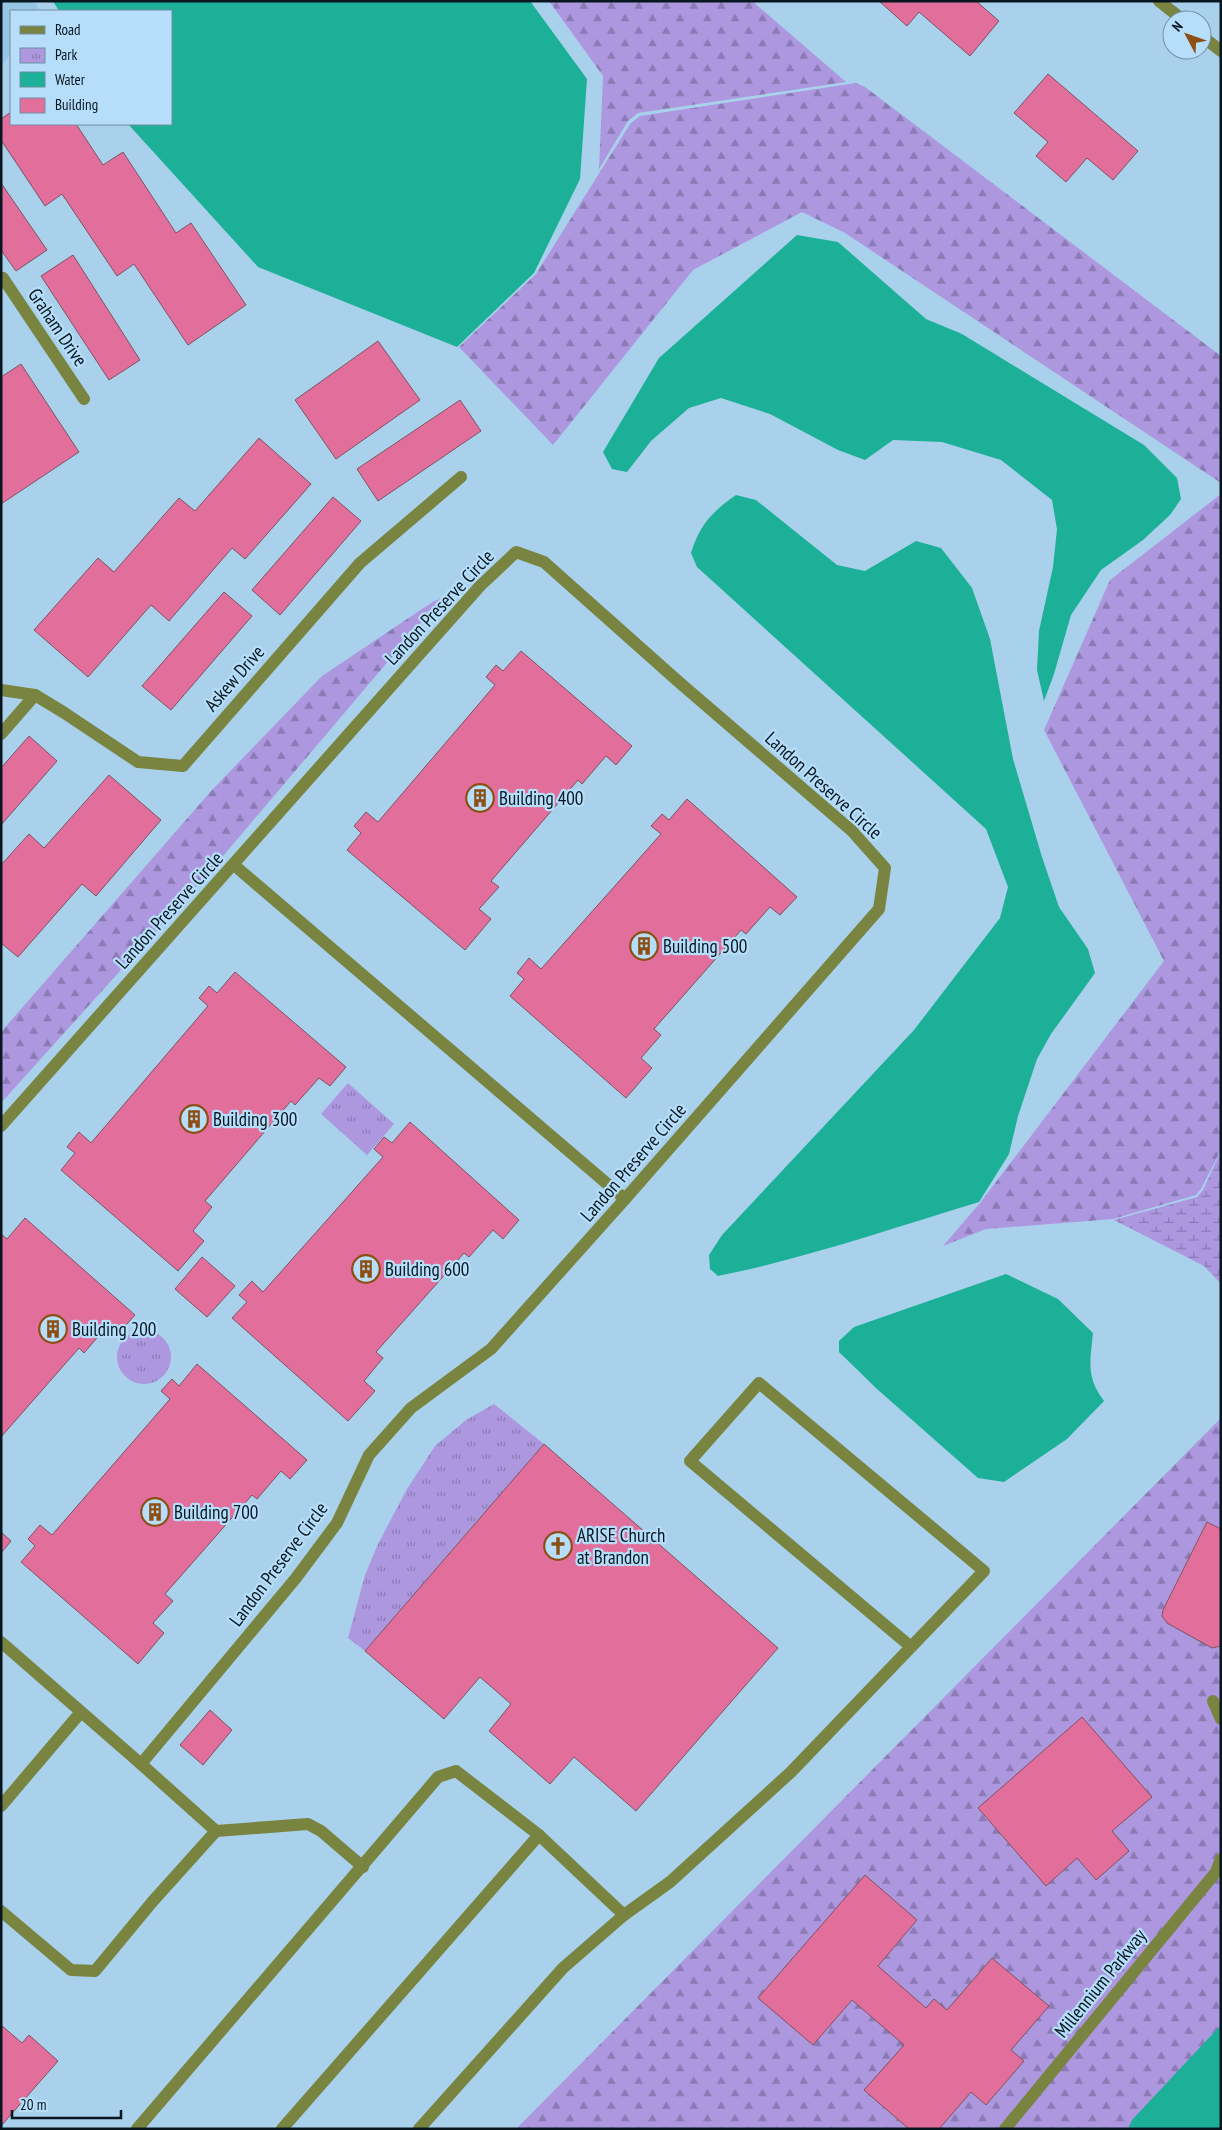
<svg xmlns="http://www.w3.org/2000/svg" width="1222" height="2130" viewBox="0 0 1222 2130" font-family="'PT Sans Narrow',sans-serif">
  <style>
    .built { fill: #97c5e5 }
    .forest { fill: url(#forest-firs) }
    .wetland { fill: url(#wetland-marsh) }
    .park { fill: url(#park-tufts) }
    .water { fill: #1cb098 }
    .building { fill: #e26f9b; stroke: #7c5461 }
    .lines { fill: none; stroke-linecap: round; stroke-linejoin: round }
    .lane { stroke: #78843f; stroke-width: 12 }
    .street { stroke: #78843f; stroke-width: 12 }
    .labels { text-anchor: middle; stroke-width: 4.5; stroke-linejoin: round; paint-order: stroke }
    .street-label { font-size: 19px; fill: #07161f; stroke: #b6defa }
    .poi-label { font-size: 19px; fill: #07161f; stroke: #b6defa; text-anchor: start }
  </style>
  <defs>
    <pattern id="forest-firs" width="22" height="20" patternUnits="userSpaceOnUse" patternTransform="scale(1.25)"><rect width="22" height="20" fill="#ad97df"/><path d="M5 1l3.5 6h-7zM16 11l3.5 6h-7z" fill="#8b7ab4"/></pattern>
    <pattern id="wetland-marsh" width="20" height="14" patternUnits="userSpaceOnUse" patternTransform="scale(1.25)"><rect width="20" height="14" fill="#ad97df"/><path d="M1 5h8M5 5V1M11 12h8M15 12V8" fill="none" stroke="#8b7ab4"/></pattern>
    <pattern id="park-tufts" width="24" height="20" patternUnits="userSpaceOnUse" patternTransform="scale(1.25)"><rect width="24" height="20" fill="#ad97df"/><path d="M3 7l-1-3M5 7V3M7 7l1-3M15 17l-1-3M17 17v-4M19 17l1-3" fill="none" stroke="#8b7ab4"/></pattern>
  </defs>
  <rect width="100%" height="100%" fill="#a9d1ec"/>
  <!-- built -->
  <polygon class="built" points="1,1 34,1 40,11 11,11 11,54 1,66"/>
  <!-- forest -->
  <g class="forest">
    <polygon points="549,1 752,1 846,82 638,113 628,121 599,169 603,76"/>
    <polygon points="856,83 865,87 1221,356 1221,483 845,233 802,212 693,270 553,445 459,347 536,274 630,124 640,116"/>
    <polygon points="1221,494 1221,1150 1201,1189 1196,1195 1113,1219 986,1229 943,1246 980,1203 1164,961 1044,730 1110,580"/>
    <polygon points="441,599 212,869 1,1103 1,1032 212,790 322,676 434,601"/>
    <polygon points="1221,1418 1221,2129 516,2129"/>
  </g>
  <!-- wetland -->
  <polygon class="wetland" points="1221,1151 1221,1284 1204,1266 1114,1220 1197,1197 1203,1190"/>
  <!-- park -->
  <g class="park">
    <polygon points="348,1083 394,1124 367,1155 321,1114"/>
    <circle cx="144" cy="1357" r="27"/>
    <polygon points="494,1404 544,1444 365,1651 348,1638 365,1575 378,1544 407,1489 435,1446 466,1420"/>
  </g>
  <!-- water -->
  <g class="water">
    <polygon points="53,1 530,1 587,79 580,179 534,273 457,347 258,267 128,124 171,124 171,11 59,11"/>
    <polygon points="797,235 838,242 926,319 962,334 1144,445 1177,478 1181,499 1170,515 1143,540 1101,570 1071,615 1054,674 1044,701 1037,670 1039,631 1053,567 1057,529 1052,500 1001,460 942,442 893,440 865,460 838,450 770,414 721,398 689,408 651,441 627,472 612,469 603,452 659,358"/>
    <path d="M736 495 756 500 837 565 865 571 916 541 941 548 972 588 990 639 1013 759 1042 857 1059 907 1088 949 1095 973 1051 1034 1037 1059 1018 1116 1009 1154 979 1202C893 1228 807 1258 718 1276L710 1269 709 1255 722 1235 914 1030 1000 918 1008 887 986 829 697 567 691 553C700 524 712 512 736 495Z"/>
    <path d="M1006 1274 1058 1299 1093 1333C1090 1362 1086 1377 1104 1401L1067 1439 1004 1482 978 1478 877 1389 839 1352V1341L854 1327Z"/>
    <polygon points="1221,2025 1221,2129 1128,2129 1132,2120"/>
  </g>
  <!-- building -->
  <g class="building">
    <polygon points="879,1 976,1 999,21 970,56 919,12 907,26"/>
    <polygon points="1048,74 1138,151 1113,180 1087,158 1066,182 1036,156 1048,142 1014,113"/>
    <polygon points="11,112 11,124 76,124 103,165 123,152 176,233 191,223 246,305 188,345 134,264 117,276 62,194 45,206 1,140 1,119"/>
    <polygon points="1,183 47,250 16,271 1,250"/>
    <polygon points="73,255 140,360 109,380 41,276"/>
    <polygon points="378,341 420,400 336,459 295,400"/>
    <polygon points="21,364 79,452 1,504 1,377"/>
    <polygon points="460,400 481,431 378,501 357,469"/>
    <polygon points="259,438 311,484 245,559 232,548 169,621 151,605 88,677 34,630 98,558 114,572 179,498 195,511"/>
    <polygon points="333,497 361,521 280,615 252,590"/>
    <polygon points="224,592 252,616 171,710 142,686"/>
    <polygon points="521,651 632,746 616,765 606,756 582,784 578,780 491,881 499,887 479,909 491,919 465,950 347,850 361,833 354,826 366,812 378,822 495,685 486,677 496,665 503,671"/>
    <polygon points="29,736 57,761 1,825 1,768"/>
    <polygon points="109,775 161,820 96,896 82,884 18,957 1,943 1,865 29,834 44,848"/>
    <polygon points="687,799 797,897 780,915 770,907 746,934 741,930 654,1029 661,1035 641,1058 652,1068 626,1098 510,996 524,979 517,973 529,958 541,969 661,834 651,826 662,814 669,820"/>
    <polygon points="235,972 346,1067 330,1086 319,1078 295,1105 291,1101 205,1201 212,1207 193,1231 204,1241 178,1271 61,1170 75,1153 67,1147 79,1132 91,1143 208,1006 199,998 209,986 217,993"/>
    <polygon points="410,1122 519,1220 503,1239 493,1230 469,1257 464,1253 376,1352 383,1358 364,1381 375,1391 348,1421 232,1318 247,1302 239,1295 252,1281 263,1292 383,1157 374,1149 384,1137 392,1143"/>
    <polygon points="25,1218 135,1315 118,1334 108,1325 84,1353 79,1348 1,1437 1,1234 7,1239"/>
    <polygon points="202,1257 235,1286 207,1317 175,1289"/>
    <polygon points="197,1364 307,1460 290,1479 281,1471 257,1499 252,1495 165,1594 173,1601 153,1623 164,1633 138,1664 21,1562 35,1546 28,1539 40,1525 52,1535 170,1399 161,1391 172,1379 179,1386"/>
    <polygon points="544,1444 778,1648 636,1811 574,1757 550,1784 489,1731 511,1704 480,1677 444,1719 365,1651"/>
    <polygon points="1207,1522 1221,1529 1221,1646 1212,1648 1167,1623 1162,1616 1163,1610"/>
    <polygon points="1,1532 11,1541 1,1553"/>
    <polygon points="210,1710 232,1730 203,1765 180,1745"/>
    <polygon points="1082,1717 1152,1797 1112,1831 1129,1851 1096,1880 1077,1858 1046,1886 978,1808"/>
    <polygon points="865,1875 917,1920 878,1966 926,2008 934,1999 947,2010 992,1958 1049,2006 1011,2050 1024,2061 986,2105 971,2092 939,2129 909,2129 864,2090 904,2045 852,2000 813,2045 758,1998"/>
    <polygon points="1,2025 22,2043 29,2035 58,2061 1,2126"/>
  </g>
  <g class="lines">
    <!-- lane -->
    <g class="lane">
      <polyline points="1,734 35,695"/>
      <polyline points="1,1806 81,1712"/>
      <polyline points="539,1835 624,1915"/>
      <polyline points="1,1911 71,1970 95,1971 153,1901 216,1831 308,1824 321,1831 363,1867"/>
      <polyline points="137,2129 438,1777 456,1771 539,1835 282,2129"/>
      <polyline points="419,2129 563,1968 624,1915 670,1882 791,1772 984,1571 759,1383 690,1461 910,1646"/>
    </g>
    <!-- street -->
    <g class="street">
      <polyline points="1159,1 1183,20"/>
      <polyline points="1202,36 1221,51"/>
      <polyline points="1,279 3,278 84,399"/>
      <polyline points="1,690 35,695 63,712 138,762 183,766 360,563 461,477"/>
      <polyline points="234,865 625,1199"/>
      <polyline points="1,1126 480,586 516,552 544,562 680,683 852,831 885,868 879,909 625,1199 491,1349 411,1408 369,1455 337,1523 296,1578 141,1764 1,1642"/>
      <polyline points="1213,1701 1221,1719"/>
      <polyline points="141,1764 216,1831"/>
      <polyline points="1005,2129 1216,1872 1221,1859"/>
    </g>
  </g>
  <!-- icons -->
  <defs>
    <symbol id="building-ring" viewBox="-11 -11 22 22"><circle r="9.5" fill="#b6defa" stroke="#8d4e13" stroke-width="1.5"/><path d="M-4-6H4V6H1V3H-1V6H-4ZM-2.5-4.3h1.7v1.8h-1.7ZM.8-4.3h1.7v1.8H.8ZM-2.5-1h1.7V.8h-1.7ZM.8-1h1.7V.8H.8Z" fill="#8d4e13"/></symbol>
    <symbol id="church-ring" viewBox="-11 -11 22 22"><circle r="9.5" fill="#b6defa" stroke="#8d4e13" stroke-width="1.5"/><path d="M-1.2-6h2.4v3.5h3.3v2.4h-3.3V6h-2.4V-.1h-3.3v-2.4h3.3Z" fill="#8d4e13"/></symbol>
  </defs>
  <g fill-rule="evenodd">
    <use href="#building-ring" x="464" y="782" width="32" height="32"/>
    <use href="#building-ring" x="628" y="930" width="32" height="32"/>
    <use href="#building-ring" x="178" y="1103" width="32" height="32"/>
    <use href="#building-ring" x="350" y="1253" width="32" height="32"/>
    <use href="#building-ring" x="37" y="1313" width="32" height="32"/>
    <use href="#building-ring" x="139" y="1496" width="32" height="32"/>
    <use href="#church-ring" x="542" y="1530" width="32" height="32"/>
  </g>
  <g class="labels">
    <!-- street labels -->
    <g class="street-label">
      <text transform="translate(58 327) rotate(56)" y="7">Graham Drive</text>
      <text transform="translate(439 607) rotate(-47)" y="7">Landon Preserve Circle</text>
      <text transform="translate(234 678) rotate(-49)" y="7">Askew Drive</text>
      <text transform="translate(824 785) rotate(42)" y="7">Landon Preserve Circle</text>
      <text transform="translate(169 910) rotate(-48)" y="7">Landon Preserve Circle</text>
      <text transform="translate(633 1162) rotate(-49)" y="7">Landon Preserve Circle</text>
      <text transform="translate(278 1564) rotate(-53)" y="7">Landon Preserve Circle</text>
      <text transform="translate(1100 1983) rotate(-51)" y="7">Millennium Parkway</text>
    </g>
    <!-- poi labels -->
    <g class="poi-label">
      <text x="499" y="805">Building 400</text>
      <text x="663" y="953">Building 500</text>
      <text x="213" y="1126">Building 300</text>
      <text x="385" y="1276">Building 600</text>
      <text x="72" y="1336">Building 200</text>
      <text x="174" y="1519">Building 700</text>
      <text x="577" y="1542">ARISE Church<tspan x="577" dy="22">at Brandon</tspan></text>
    </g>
  </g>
  <!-- border -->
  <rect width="1222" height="2130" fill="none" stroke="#07161f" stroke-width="5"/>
  <!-- legend -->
  <rect x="10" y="10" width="162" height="115" fill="#b6defa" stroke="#708ea2"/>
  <rect x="20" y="26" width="25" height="8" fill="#78843f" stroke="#708ea2"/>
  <text x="55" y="35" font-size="15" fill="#07161f">Road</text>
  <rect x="20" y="48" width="25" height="15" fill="url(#park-tufts)" stroke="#708ea2"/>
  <text x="55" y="60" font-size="15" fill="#07161f">Park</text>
  <rect x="20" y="72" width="25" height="15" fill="#1cb098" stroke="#708ea2"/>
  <text x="55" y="85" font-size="15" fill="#07161f">Water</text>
  <rect x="20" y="98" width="25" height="15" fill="#e26f9b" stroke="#708ea2"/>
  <text x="55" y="110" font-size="15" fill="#07161f">Building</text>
  <!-- north arrow -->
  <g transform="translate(1187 35) rotate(311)"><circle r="24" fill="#b6defa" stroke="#708ea2"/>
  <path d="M0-4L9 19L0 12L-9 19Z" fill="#8d4e13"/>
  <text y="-8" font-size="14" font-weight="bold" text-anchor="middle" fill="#07161f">N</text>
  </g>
  <!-- scale -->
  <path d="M12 2110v8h109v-8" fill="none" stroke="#07161f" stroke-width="2.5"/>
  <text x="20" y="2110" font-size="15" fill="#07161f" stroke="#b6defa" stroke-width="4" paint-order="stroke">20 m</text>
</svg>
